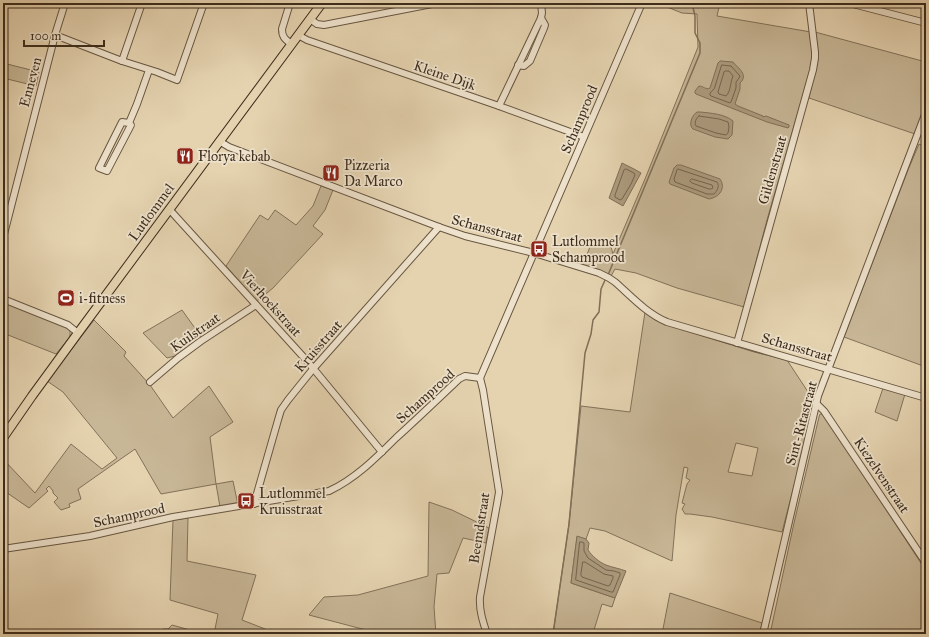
<svg xmlns="http://www.w3.org/2000/svg" width="929" height="637" viewBox="0 0 929 637" font-family="'IM FELL Great Primer',serif">
  <style>
    .green { fill: #c8b797; stroke: #82725a; fill-rule: evenodd }
    .water { fill: #ac9b7e; stroke: #806f57 }
    .lines { fill: none; stroke-linecap: round; stroke-linejoin: round }
    .shore { stroke: #74644d; stroke-width: 1 }
    .stream { stroke: #806f57; stroke-width: 1.5 }
    .minor-casing { stroke: #675641; stroke-width: 8 }
    .major-casing { stroke: #3d2d1c; stroke-width: 10 }
    .minor { stroke: #eee2cc; stroke-width: 6 }
    .major { stroke: #e5d3b0; stroke-width: 8 }
    .labels { text-anchor: middle; stroke-width: 3.5; stroke-linejoin: round; paint-order: stroke }
    .street-label { font-size: 14px; fill: #3d2d1c; stroke: #eee2cc }
    .poi-label { font-size: 14px; fill: #3d2d1c; stroke: #eee2cc; text-anchor: start }
  </style>
  <rect width="100%" height="100%" fill="#e5d3b0"/>
  <filter id="stains"><feTurbulence type="fractalNoise" baseFrequency=".005" numOctaves="4"/><feColorMatrix values="0 0 0 0 .2 0 0 0 0 .09 0 0 0 0 .02 0 0 0 .5 -.17"/></filter>
  <radialGradient id="worn" r=".72"><stop offset=".6" stop-color="#630" stop-opacity="0"/><stop offset="1" stop-color="#630" stop-opacity=".3"/></radialGradient>
  <!-- green -->
  <g class="green">
    <polygon points="657,3 720,3 717,16 811,32 813,60 767,220 744,307 677,288 636,273 615,269 611,276 583,265 593,239 611,247 613,254 645,179 698,47 697,14 682,13"/>
    <polygon points="815,32 926,62 926,105 915,134 809,98 818,55"/>
    <polygon points="3,63 39,72 36,86 3,78"/>
    <polygon points="919,144 926,147 926,367 844,337 908,170"/>
    <polygon points="321,186 333,190 325,210 313,226 323,234 273,288 257,301 226,266 260,215 268,220 275,210 296,225 313,206"/>
    <polygon points="3,302 67,327 70,330 70,337 56,354 3,333"/>
    <polygon points="182,310 202,338 175,356 167,358 143,333"/>
    <path d="M645 312 655 320 665 324 754 352 787 360 814 401 809 419 804 448 782 532 712 517 690 514H685L682 509 685 504 682 503 687 484 690 480 686 478 688 468 684 467 676 515 672 561 605 531 590 528 586 539 577 537 571 583 615 598 612 607 602 604 594 630 608 634H553L569 524 581 406 630 412ZM736 443 758 448 752 476 728 472Z"/>
    <polygon points="94,320 126,352 124,356 150,385 173,418 209,386 233,422 210,437 216,484 233,481 238,505 220,507 216,484 161,494 135,449 78,489 81,499 69,504 70,507 61,510 54,502 58,498 53,493 53,491 49,486 46,489 48,491 29,508 3,490 3,459 35,493 71,444 102,469 117,458 63,392 47,381"/>
    <polygon points="883,388 905,394 897,421 875,412"/>
    <polygon points="820,414 822,414 826,417 926,571 926,634 770,634 794,523 819,417"/>
    <polygon points="429,502 452,510 489,528 486,543 463,538 449,573 437,574 434,607 436,634 391,634 366,630 309,615 324,597 358,595 428,576"/>
    <polygon points="188,518 187,561 256,575 242,620 278,634 214,634 218,614 170,600 173,520"/>
    <polygon points="670,593 762,623 760,634 662,634"/>
    <polygon points="172,625 204,634 163,634 163,629 168,629"/>
  </g>
  <!-- water -->
  <g class="water">
    <path d="M720 61H721L733 62C738 68 749 75 740 83V89L735 104 738 106 763 116V117L766 116 789 125V127L788 128 767 122 696 94 695 93V91L699 86C703 86 706 90 710 88L718 63Z"/>
    <path d="M697 112H700C710 113 725 114 733 121L732 135 728 139 715 137 693 129C688 125 692 115 697 112Z"/>
    <path d="M622 163 634 169 641 173C635 184 629 195 623 206L609 198Z"/>
    <path d="M677 165H681L720 179C726 188 720 197 709 199L670 184 669 182 674 168Z"/>
    <path d="M577 536 586 539 589 543 588 550C592 556 599 562 606 565 611 567 621 569 626 571L615 598 571 583Z"/>
  </g>
  <g class="lines">
    <!-- shore -->
    <g class="shore">
      <polygon points="722,65 731,66 740,76 739,78 736,82 736,88 731,102 730,103 711,96 710,95 710,93 714,89"/>
      <path d="M726 71H729L733 76C730 83 731 91 726 96L719 94 718 92 724 72Z"/>
      <path d="M699 116 719 119 728 122 729 127 728 133 726 135 716 133 696 126C694 123 696 118 699 116Z"/>
      <polygon points="626,169 634,173 635,175 631,184 622,199 620,200 615,197 615,195 624,170"/>
      <path d="M678 169 717 182C720 186 717 191 714 194H707L675 182 674 179 677 170Z"/>
      <polygon points="692,179 712,185 713,188 711,189 709,189 692,183 690,181"/>
      <polygon points="580,542 582,542 584,543 584,551 588,558 606,570 614,571 620,573 620,575 613,592 611,592 576,580"/>
      <polygon points="583,562 585,562 604,574 613,576 613,578 610,585 608,586 582,577 581,575"/>
    </g>
    <!-- stream -->
    <g class="stream">
      <polyline points="608,275 700,53 700,43 695,33 695,16 692,3"/>
      <polyline points="553,634 569,524 585,353 591,334 593,320 599,312 601,289 606,278"/>
    </g>
    <defs>
      <g id="minor">
        <path d="M290 3 282 29C282 37 285 39 291 44"/>
        <polyline points="849,3 926,23"/>
        <polyline points="310,19 317,24 324,25 437,3"/>
        <polyline points="55,35 122,61 157,72 177,80 204,3"/>
        <polyline points="298,35 307,40 499,106 584,137"/>
        <polyline points="122,61 142,3"/>
        <polyline points="518,65 524,66 530,61 544,28 545,25 541,18"/>
        <polyline points="499,106 541,18 542,13 541,3"/>
        <polyline points="129,123 131,125 107,171 99,168 122,122 129,123 137,104 149,70"/>
        <path d="M219 141 229 147 439 227 465 236 534 253 599 273 609 278 615 282C631 296 646 313 667 322L926 398"/>
        <polyline points="169,209 308,362 382,452"/>
        <polyline points="3,238 55,35 65,3"/>
        <polyline points="3,299 68,325 78,333"/>
        <polyline points="737,343 813,70 815,58 815,52 809,3"/>
        <polyline points="480,378 642,3"/>
        <path d="M480 378 483 390 499 492 497 504 480 597C479 610 483 622 487 634"/>
        <polyline points="150,382 178,358 201,341 256,305"/>
        <polyline points="816,403 824,411 926,563"/>
        <polyline points="254,504 278,420 281,410 288,400 313,369 439,227"/>
        <path d="M3 549 90 536 173 517 329 491C355 479 376 458 396 438 417 419 438 399 459 379L465 376 480 378"/>
        <polyline points="763,634 818,396 926,112"/>
      </g>
      <polyline id="major" points="3,438 32,396 78,333 322,3"/>
    </defs>
    <!-- minor casing -->
    <use href="#minor" class="minor-casing"/>
    <!-- major casing -->
    <use href="#major" class="major-casing"/>
    <!-- minor -->
    <use href="#minor" class="minor"/>
    <!-- major -->
    <use href="#major" class="major"/>
  </g>
  <!-- icons -->
  <defs>
    <symbol id="restaurant-square" viewBox="-11 -11 22 22"><rect x="-9" y="-9" width="18" height="18" rx="4" fill="#8f2418" stroke="#eee2cc"/><path d="M-5-6h1v4h1v-4h1v4h1v-4h1v5L-1.5 .5V6h-2V.5L-5-1ZM5-6V6H3V1.5H1.5Q1.5-4 5-6Z" fill="#fff"/></symbol>
    <symbol id="bus-square" viewBox="-11 -11 22 22"><rect x="-9" y="-9" width="18" height="18" rx="4" fill="#8f2418" stroke="#eee2cc"/><path d="M-5-6H5V4H4V6H2V4H-2V6H-4V4H-5ZM-3.5-4V0h7V-4ZM-3.5 1.2v1.5H-2V1.2ZM2 1.2v1.5H3.5V1.2Z" fill="#fff"/></symbol>
    <symbol id="stadium-square" viewBox="-11 -11 22 22"><rect x="-9" y="-9" width="18" height="18" rx="4" fill="#8f2418" stroke="#eee2cc"/><path d="M0-5a6.5 5 0 1 0 0 10a6.5 5 0 1 0 0-10ZM-3.5-1.8h7v3.6h-7Z" fill="#fff"/></symbol>
  </defs>
  <g fill-rule="evenodd">
    <use href="#restaurant-square" x="175" y="146" width="20" height="20"/>
    <use href="#restaurant-square" x="321" y="163" width="20" height="20"/>
    <use href="#bus-square" x="529" y="239" width="20" height="20"/>
    <use href="#stadium-square" x="56" y="288" width="20" height="20"/>
    <use href="#bus-square" x="236" y="491" width="20" height="20"/>
  </g>
  <g class="labels">
    <!-- street labels -->
    <g class="street-label">
      <text transform="translate(445 75) rotate(19)" y="5">Kleine Dijk</text>
      <text transform="translate(30 82) rotate(-75)" y="5">Enneven</text>
      <text transform="translate(579 119) rotate(-67)" y="5">Schamprood</text>
      <text transform="translate(772 170) rotate(-74)" y="5">Gildenstraat</text>
      <text transform="translate(151 212) rotate(-54)" y="5">Lutlommel</text>
      <text transform="translate(487 228) rotate(15)" y="5">Schansstraat</text>
      <text transform="translate(271 303) rotate(48)" y="5">Vierhoekstraat</text>
      <text transform="translate(195 332) rotate(-35)" y="5">Kuilstraat</text>
      <text transform="translate(318 346) rotate(-49)" y="5">Kruisstraat</text>
      <text transform="translate(797 347) rotate(16)" y="5">Schansstraat</text>
      <text transform="translate(425 396) rotate(-42)" y="5">Schamprood</text>
      <text transform="translate(801 423) rotate(-75)" y="5">Sint-Ritastraat</text>
      <text transform="translate(882 475) rotate(56)" y="5">Kiezelvenstraat</text>
      <text transform="translate(129 515) rotate(-12)" y="5">Schamprood</text>
      <text transform="translate(479 528) rotate(-81)" y="5">Beemdstraat</text>
    </g>
    <!-- poi labels -->
    <g class="poi-label">
      <text x="198" y="161">Florya kebab</text>
      <text x="344" y="170">Pizzeria<tspan x="344" dy="16">Da Marco</tspan></text>
      <text x="552" y="246">Lutlommel<tspan x="552" dy="16">Schamprood</tspan></text>
      <text x="79" y="303">i-fitness</text>
      <text x="259" y="498">Lutlommel<tspan x="259" dy="16">Kruisstraat</tspan></text>
    </g>
  </g>
  <!-- margin -->
  <rect width="929" height="637" fill="none" stroke="#e5d3b0" stroke-width="16"/>
  <rect x="4" y="4" width="921" height="629" fill="none" stroke="#3d2d1c" stroke-width="2"/>
  <rect x="8" y="8" width="913" height="621" fill="none" stroke="#3d2d1c"/>
  <!-- scale -->
  <path d="M24 40v6h80v-6" fill="none" stroke="#3d2d1c" stroke-width="2"/>
  <text x="30" y="40" font-size="12" fill="#3d2d1c" stroke="#eee2cc" stroke-width="3" paint-order="stroke">100 m</text>
  <rect width="100%" height="100%" filter="url(#stains)"/>
  <rect width="100%" height="100%" fill="url(#worn)"/>
</svg>
